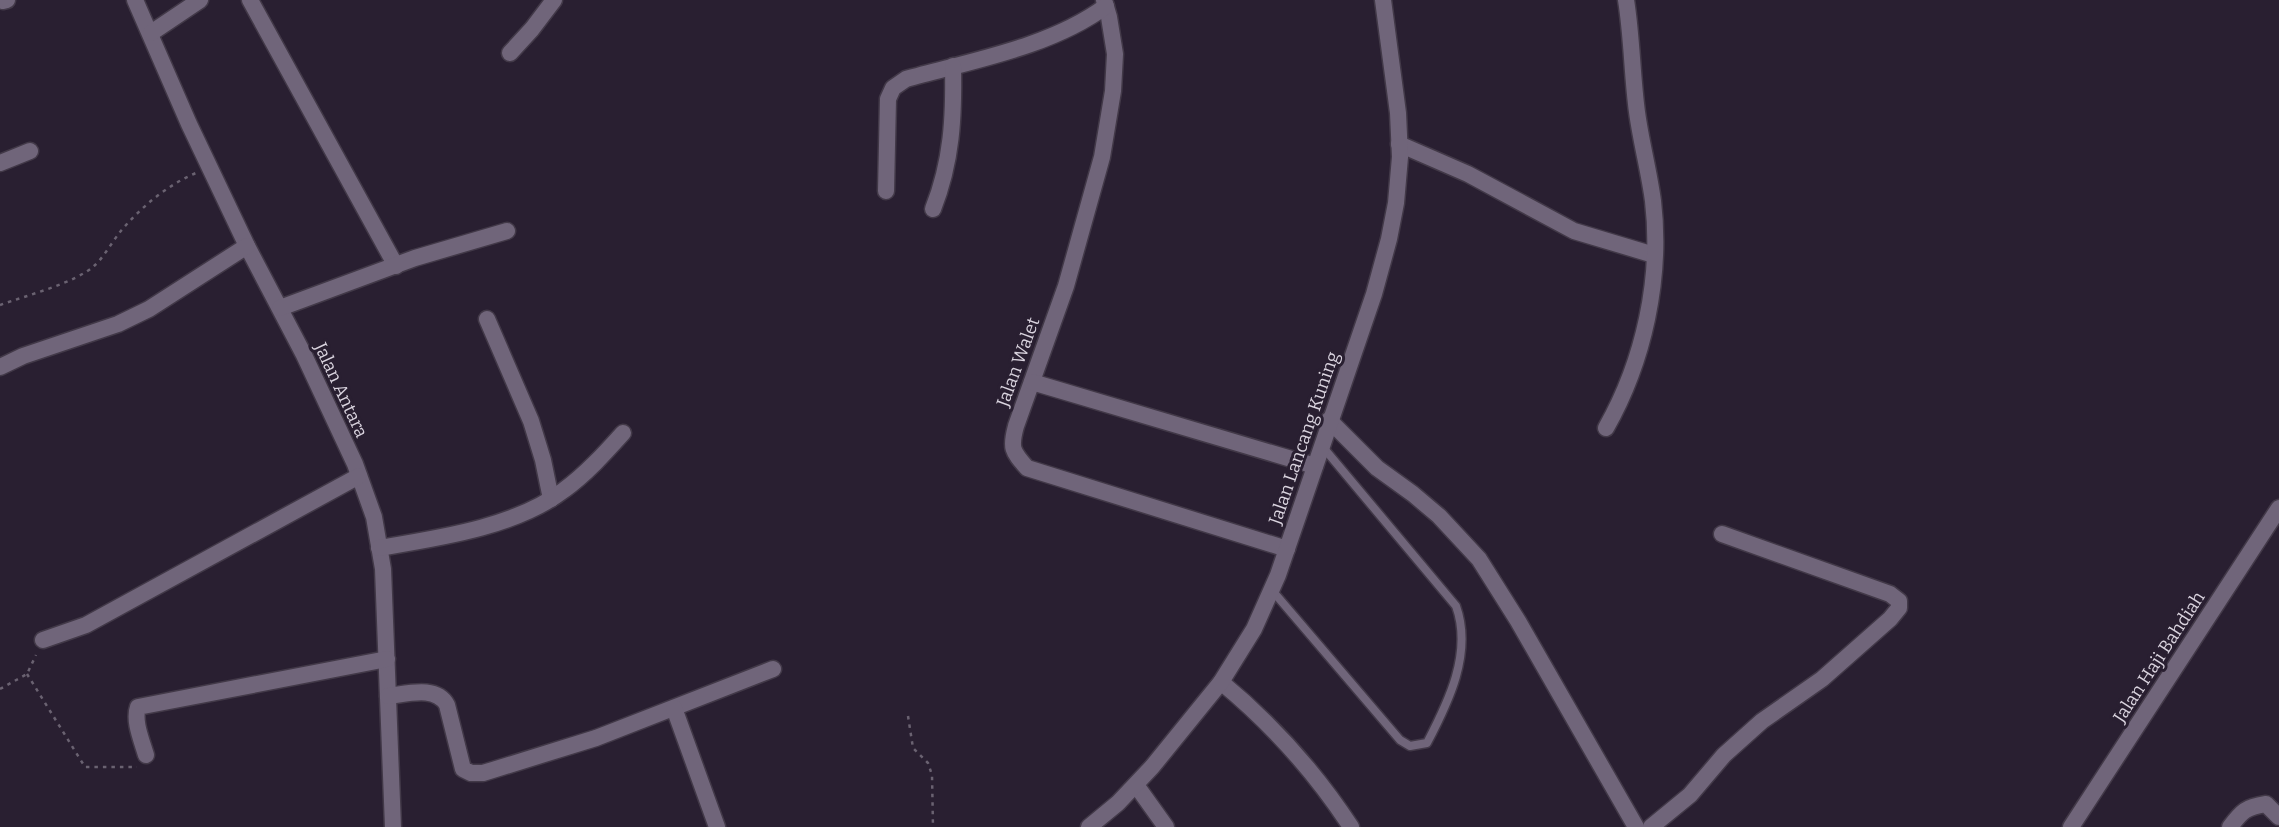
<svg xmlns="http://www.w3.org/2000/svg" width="2279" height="827" viewBox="0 0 2279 827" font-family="Bitter,serif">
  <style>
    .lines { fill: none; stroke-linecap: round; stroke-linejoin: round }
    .service-casing { stroke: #423948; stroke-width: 11 }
    .minor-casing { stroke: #423948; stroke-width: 19 }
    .path { stroke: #6a6271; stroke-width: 2.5; stroke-dasharray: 3.5 5; stroke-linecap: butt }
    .service { stroke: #70657a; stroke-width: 8 }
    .minor { stroke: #70657a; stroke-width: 16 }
    .labels { text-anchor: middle; stroke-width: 6; stroke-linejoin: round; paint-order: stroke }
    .street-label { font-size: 18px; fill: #d9d3de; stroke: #291f31 }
  </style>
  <rect width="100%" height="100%" fill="#291f31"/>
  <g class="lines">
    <defs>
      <path id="service" d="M1271 589 1400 740 1410 746 1427 743C1448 703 1473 653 1456 606L1322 446"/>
      <g id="minor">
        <polyline points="135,0 189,124 247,246 304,355 355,464 374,517 383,569 393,827"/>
        <polyline points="250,0 396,266"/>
        <path d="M1104 0 1109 17 1115 54 1113 91 1102 157 1066 286 1016 426C1010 448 1012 451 1027 468L1287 549"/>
        <polyline points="3,1 7,0"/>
        <polyline points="151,33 200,0"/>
        <polyline points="510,53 532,29 554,0"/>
        <polyline points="1399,144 1468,174 1574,231 1654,255"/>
        <polyline points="0,163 30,151"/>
        <path d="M886 191 888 99 893 88 906 79C970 61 1051 47 1106 6"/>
        <path d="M933 209C952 161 954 117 953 66"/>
        <polyline points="280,308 415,258 507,231"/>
        <polyline points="487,319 531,421 543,460 551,499"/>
        <polyline points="0,367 23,356 118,324 149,309 247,246"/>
        <polyline points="1032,382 1315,466"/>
        <polyline points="1329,420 1377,468 1413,494 1439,516 1479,559 1518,621 1636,827"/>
        <path d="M1606 428C1644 361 1662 278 1653 201 1649 171 1641 142 1637 112 1632 75 1632 37 1626 0"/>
        <path d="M379 548C439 538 516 527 564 490 586 474 605 453 623 433"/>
        <polyline points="43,640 86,625 359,476"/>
        <path d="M1221 682C1272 724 1315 772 1351 827"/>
        <path d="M388 696C407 694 436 685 447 705L463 769 471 773H483L596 738 773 669"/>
        <polyline points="674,708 717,827"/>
        <path d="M146 755C142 741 133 721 138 707L387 659"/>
        <polyline points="1136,785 1166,827"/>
        <polyline points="1089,827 1118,803 1152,767 1221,682 1254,629 1278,575 1374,294 1389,239 1396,203 1400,157 1398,113 1383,0"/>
        <polyline points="1651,827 1690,795 1724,755 1762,721 1822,679 1890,619 1899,608 1899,601 1890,594 1722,534"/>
        <polyline points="2071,827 2279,508"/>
        <path d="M2230 827C2242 811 2246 807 2266 804L2279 817"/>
      </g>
    </defs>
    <!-- service casing -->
    <use href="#service" class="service-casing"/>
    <!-- minor casing -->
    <use href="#minor" class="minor-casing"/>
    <!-- path -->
    <g class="path">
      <path d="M0 305C25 296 75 283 94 266 104 257 112 242 120 232 140 208 167 185 196 173"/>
      <polyline points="27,674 85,767 137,767"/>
      <polyline points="0,689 27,674 36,655"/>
      <polyline points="908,716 913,748 928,763 932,775 933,827"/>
    </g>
    <!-- service -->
    <use href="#service" class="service"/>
    <!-- minor -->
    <use href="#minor" class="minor"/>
  </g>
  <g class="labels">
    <!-- street labels -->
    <g class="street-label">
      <text transform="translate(1018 362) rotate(-70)" y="6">Jalan Walet</text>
      <text transform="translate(341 390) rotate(65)" y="6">Jalan Antara</text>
      <text transform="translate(1304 438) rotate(-71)" y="6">Jalan Lancang Kuning</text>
      <text transform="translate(2159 657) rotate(-57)" y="6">Jalan Haji Bahdiah</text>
    </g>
  </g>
</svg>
